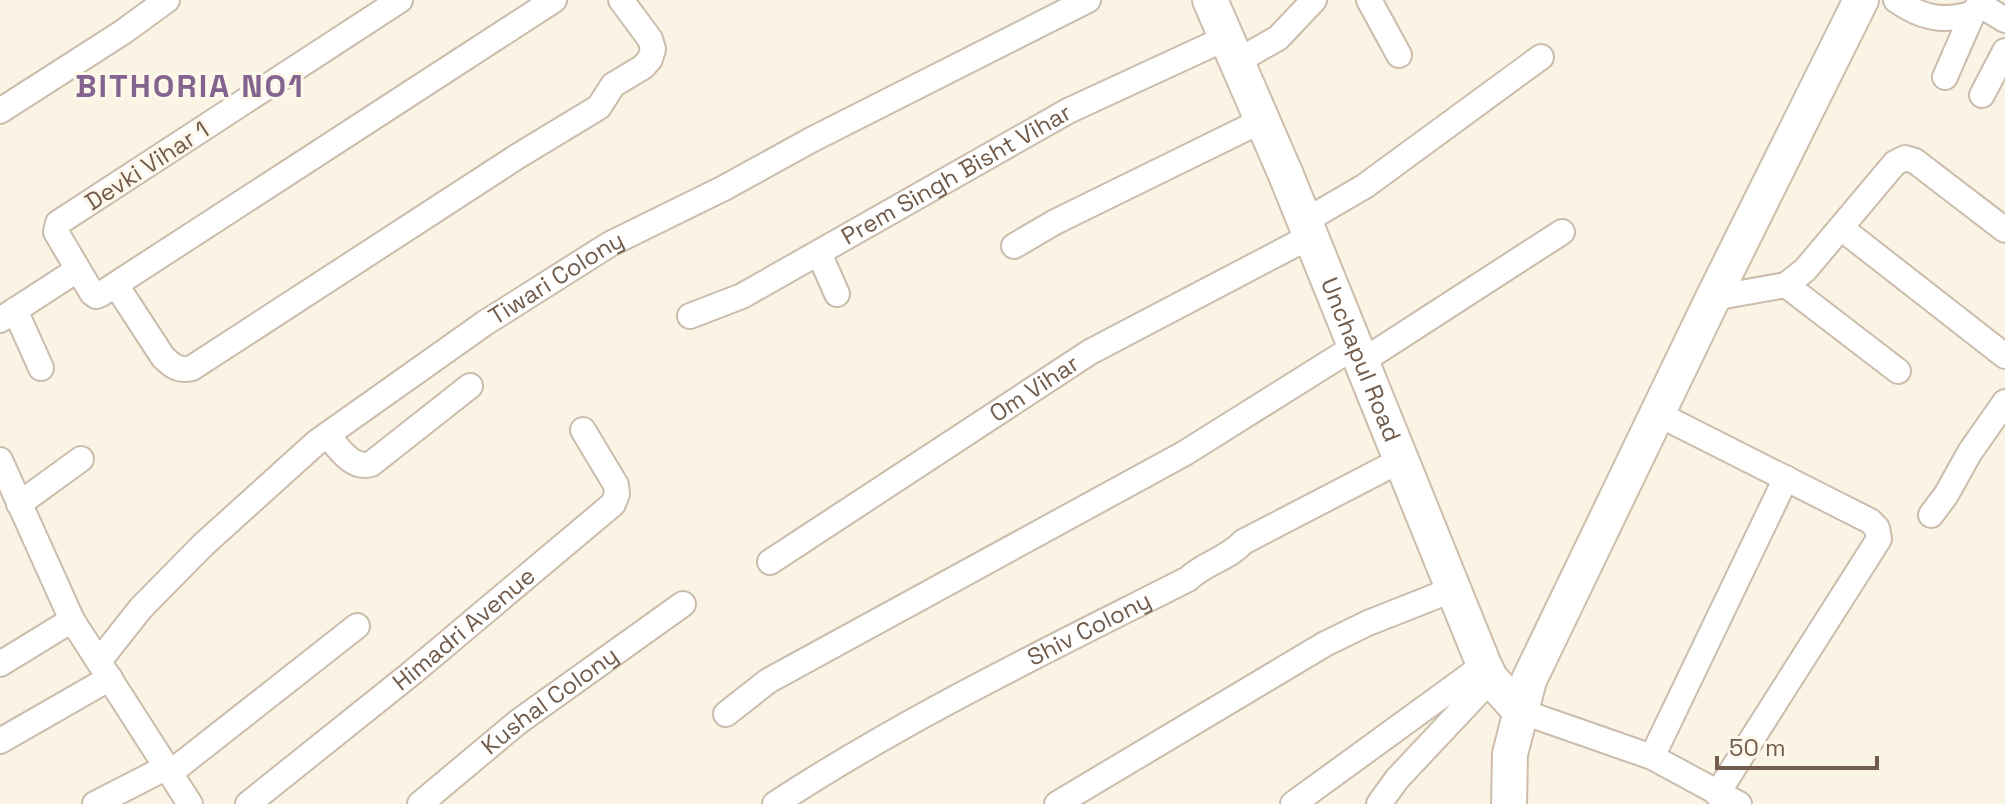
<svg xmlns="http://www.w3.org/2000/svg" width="2005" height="804" viewBox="0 0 2005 804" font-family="'Space Grotesk',sans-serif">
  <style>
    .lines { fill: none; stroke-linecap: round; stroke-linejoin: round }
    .street-casing { stroke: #cbbcac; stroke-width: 28 }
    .secondary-casing { stroke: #cebdaa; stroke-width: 38 }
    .street { stroke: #fff; stroke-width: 24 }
    .secondary { stroke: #fff; stroke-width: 34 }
    .labels { text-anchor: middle; stroke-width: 6; stroke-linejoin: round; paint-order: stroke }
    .street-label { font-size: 24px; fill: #725c4c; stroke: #fef8eb }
    .district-label { font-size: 32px; font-weight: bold; letter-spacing: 2px; fill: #82648e; stroke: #fef8eb }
  </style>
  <rect width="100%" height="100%" fill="#faf4e5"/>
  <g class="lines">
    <defs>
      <g id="street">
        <polyline points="400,0 58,223 56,232 92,293 96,296 101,294 554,0"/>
        <polyline points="1369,0 1399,55"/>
        <path d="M1896 0C1921 18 1944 23 1973 13L1982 0"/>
        <polyline points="1979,4 2005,20"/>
        <polyline points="1236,62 1278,38 1314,0"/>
        <polyline points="1945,77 1973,13"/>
        <polyline points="1982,95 2005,51"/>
        <polyline points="0,111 123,32 167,0"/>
        <polyline points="1305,221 1365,186 1541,57"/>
        <polyline points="1841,228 2005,356"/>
        <polyline points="1014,246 1055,222 1263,120"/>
        <polyline points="819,253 837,294"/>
        <path d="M116 285 163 357C173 367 179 371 192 368L518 156 599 107 613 85 643 67 650 59 653 49 650 39 621 0"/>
        <polyline points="1786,285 1898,371"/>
        <polyline points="1713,298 1786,285 1805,270 1895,163 1905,158 1915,161 2005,230"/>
        <polyline points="15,310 41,368"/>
        <path id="s1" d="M690 316 742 296 1068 111 1226 38"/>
        <polyline points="0,320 77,270"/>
        <polyline points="1361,362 1562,232"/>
        <polyline points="1658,414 1870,521 1877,528 1879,539 1717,794"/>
        <path d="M327 435C339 448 352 470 371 464L470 386"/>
        <polyline points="0,460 72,620 190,804"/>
        <polyline points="19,504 81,459"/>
        <polyline points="1931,515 1946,495 1970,452 2005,402"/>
        <path id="s2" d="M770 562 1090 352 1311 236"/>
        <path id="s3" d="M99 661 141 608 203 545 317 442 485 323 610 244 724 188 813 139 1088 0"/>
        <polyline points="0,664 72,620"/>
        <polyline points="1520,711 1652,757 1739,804"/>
        <polyline points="726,714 768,681 1185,453 1354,347"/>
        <polyline points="0,741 110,678"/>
        <polyline points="1652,757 1786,478"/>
        <polyline points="170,773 357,626"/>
        <polyline points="95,804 167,767"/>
        <path id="s4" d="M248 804 413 672 613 504 617 494 616 485 583 430"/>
        <path id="s5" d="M420 804 518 722 683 604"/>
        <path id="s6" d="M775 804C906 718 1048 650 1188 579 1204 563 1228 559 1243 542L1403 459"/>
        <polyline points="1057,804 1325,644 1368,623 1454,589"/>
        <polyline points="1293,804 1484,665"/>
        <polyline points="1379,804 1397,779 1491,679"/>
      </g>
      <g id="secondary">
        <path id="s7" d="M1210 0 1286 175 1484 665 1491 679 1520 711"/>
        <polyline points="1509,804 1510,754 1529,680 1713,298 1861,0"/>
      </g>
    </defs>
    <!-- street casing -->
    <use href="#street" class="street-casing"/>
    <!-- secondary casing -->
    <use href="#secondary" class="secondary-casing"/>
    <!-- street -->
    <use href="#street" class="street"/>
    <!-- secondary -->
    <use href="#secondary" class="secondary"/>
  </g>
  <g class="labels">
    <!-- street labels -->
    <g class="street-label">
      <text transform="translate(147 166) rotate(-33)" y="8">Devki Vihar 1</text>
      <text dy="8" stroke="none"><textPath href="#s1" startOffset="302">Prem Singh Bisht Vihar</textPath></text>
      <text dy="8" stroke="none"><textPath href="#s3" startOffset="600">Tiwari Colony</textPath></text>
      <text dy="8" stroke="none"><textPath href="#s7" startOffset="390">Unchapul Road</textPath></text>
      <text dy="8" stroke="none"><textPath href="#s2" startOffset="316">Om Vihar</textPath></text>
      <text dy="8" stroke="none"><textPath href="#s4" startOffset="278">Himadri Avenue</textPath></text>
      <text dy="8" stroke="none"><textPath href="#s6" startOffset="360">Shiv Colony</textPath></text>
      <text dy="8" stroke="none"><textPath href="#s5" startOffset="166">Kushal Colony</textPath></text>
    </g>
    <!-- district labels -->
    <g class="district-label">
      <text x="190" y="97">BITHORIA NO1</text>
    </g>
  </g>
  <!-- scale -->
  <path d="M1717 756v12h160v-12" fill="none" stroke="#725c4c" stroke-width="4"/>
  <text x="1729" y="756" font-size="24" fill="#725c4c" stroke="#fef8eb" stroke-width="6" paint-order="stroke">50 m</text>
</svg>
